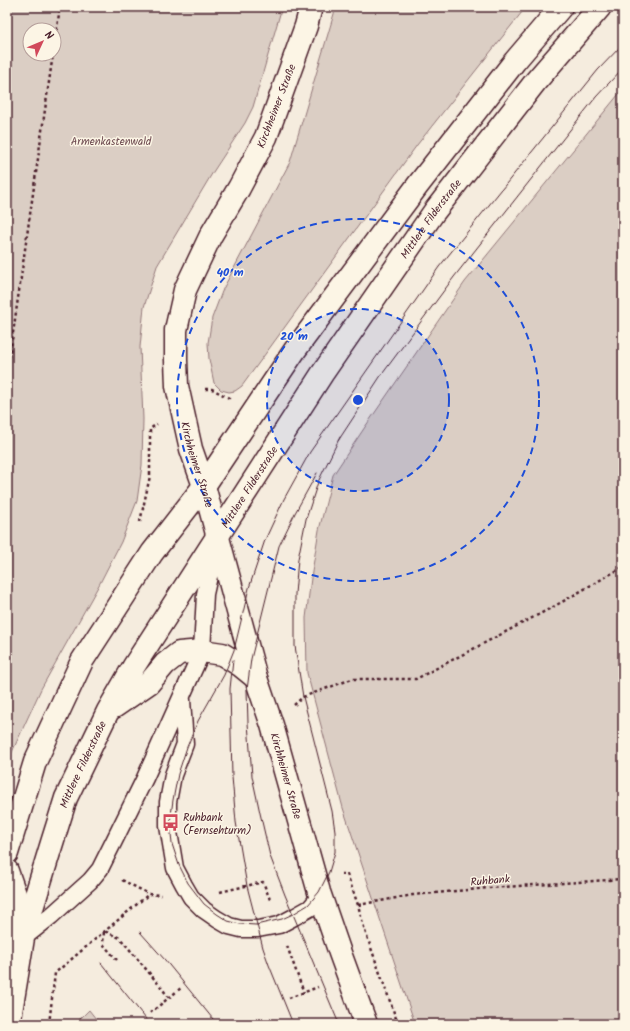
<svg xmlns="http://www.w3.org/2000/svg" width="630" height="1031" viewBox="0 0 630 1031" font-family="Kalam,sans-serif">
  <style>
    .green { fill: #dbcec4; stroke: #927678; fill-rule: evenodd }
    .lines { fill: none; stroke-linecap: round; stroke-linejoin: round }
    .service-casing { stroke: #4a1f2b; stroke-width: 19 }
    .secondary-casing { stroke: #4a1f2b; stroke-width: 25 }
    .path { stroke: #4a1f2b; stroke-width: 2.5; stroke-dasharray: 3 3; stroke-linecap: butt }
    .service { stroke: #fcf5e5; stroke-width: 16 }
    .secondary { stroke: #fcf5e5; stroke-width: 22 }
    .tram { stroke: #4a1f2b; stroke-width: 1 }
    .ring { fill: none; stroke: #1d4ed8; stroke-width: 2; stroke-dasharray: 7 5 }
    .labels { text-anchor: middle; stroke-width: 3; stroke-linejoin: round; paint-order: stroke }
    .street-label { font-size: 11px; fill: #4a1f2b; stroke: #fcf5e5 }
    .park-label { font-size: 11px; fill: #6e4b51; stroke: #fcf5e5 }
    .poi-label { font-size: 11px; fill: #4a1f2b; stroke: #fcf5e5; text-anchor: start }
    .centre { fill: #1d4ed8; stroke: #fcf5e5; stroke-width: 2 }
    .ring-label { font-size: 12px; text-anchor: middle; font-weight: bold; fill: #1d4ed8; stroke: #fcf5e5; stroke-width: 3; stroke-linejoin: round; paint-order: stroke }
  </style>
  <rect width="100%" height="100%" fill="#f5ecde"/>
  <filter id="ink" filterUnits="userSpaceOnUse"><feTurbulence type="fractalNoise" baseFrequency=".025" numOctaves="2"/><feDisplacementMap in="SourceGraphic" scale="8" xChannelSelector="R" yChannelSelector="G"/><feConvolveMatrix kernelMatrix="1 2 1 2 8 2 1 2 1" color-interpolation-filters="sRGB"/></filter>
  <g filter="url(#ink)">
    <!-- green -->
    <g class="green">
      <path d="M7 7H282L253 107 245 123 213 172 157 266 144 307 140 347 143 419 142 465 137 501 121 542 100 583 41 689 7 763ZM30 30H54V54H30Z"/>
      <polygon points="336,7 526,7 417,145 242,386 235,391 229,392 221,390 214,383 209,359 208,343 212,318 223,289 290,162"/>
      <polygon points="623,89 623,1024 415,1024 343,808 307,673 306,618 311,578 319,530 333,475 365,427 465,282"/>
      <polygon points="89,1010 100,1024 75,1024"/>
    </g>
    <g class="lines">
      <defs>
        <g id="service">
          <polyline points="182,700 185,744 173,775 168,802 168,826 175,868 184,885 191,897 204,910 217,919 229,926 241,929 258,929 279,925 294,917 310,908 320,896"/>
          <polyline points="7,951 51,916 90,881 100,869 114,841 145,778 202,651 205,594 216,545"/>
        </g>
        <g id="secondary">
          <path id="s1" d="M311 7 306 26 266 137 239 188 211 235 185 290 176 330V360L177 386 191 449 204 486 256 678 272 725 319 892 340 953 366 1024"/>
          <polyline points="114,707 149,683 165,664 179,653 202,651 222,654 240,665 256,678"/>
          <polyline points="7,853 35,762 82,661 152,553 204,486 295,350 418,185 515,61 561,7"/>
          <polyline points="7,871 15,894 22,935"/>
          <path id="s2" d="M9 1024 23 938 51 846 66 798 108 711 134 666 322 374 434 212 536 81 600 7"/>
        </g>
      </defs>
      <!-- service casing -->
      <use href="#service" class="service-casing"/>
      <!-- secondary casing -->
      <use href="#secondary" class="secondary-casing"/>
      <!-- path -->
      <g class="path">
        <polyline points="54,48 60,7"/>
        <polyline points="7,375 53,54"/>
        <polyline points="205,389 212,389 229,398 230,397"/>
        <polyline points="140,522 150,476 150,429 157,424"/>
        <polyline points="294,705 303,697 352,679 416,679 553,607 623,567"/>
        <polyline points="341,874 347,874 358,905 365,931 398,1024"/>
        <polyline points="122,880 149,894 161,895"/>
        <polyline points="220,892 263,882 271,902"/>
        <polyline points="358,905 413,895 489,888 623,879"/>
        <polyline points="287,946 304,993"/>
        <polyline points="117,960 103,944 104,931 120,938 161,987 169,998"/>
        <polyline points="289,998 318,987"/>
        <polyline points="150,1013 181,988"/>
        <polyline points="49,1024 55,973 149,894"/>
      </g>
      <!-- service -->
      <use href="#service" class="service"/>
      <!-- secondary -->
      <use href="#secondary" class="secondary"/>
      <!-- tram -->
      <g class="tram">
        <polyline points="340,437 318,482 306,519 298,559 295,594 295,646 303,697 332,811 335,831 335,852 329,872 319,892 308,905 293,914 282,919 256,925 240,924 228,921 217,914 204,904 188,883 179,865 172,844 170,823 173,800 178,774 187,747 198,721 224,675 234,650 249,588 265,540 284,499 310,452 439,267 598,70 623,44"/>
        <polyline points="338,441 380,377 454,277 596,97 623,68"/>
        <polyline points="317,473 295,513 279,546 251,659 247,690 248,723 252,776 260,813 270,856 285,895 339,1024"/>
        <polyline points="233,660 230,689 232,777 236,822 247,886 263,948 269,965 293,1024"/>
        <polyline points="140,932 165,960 217,1024"/>
        <polyline points="101,963 150,1024"/>
      </g>
    </g>
  </g>
  <!-- distance rings -->
  <circle cx="358" cy="400" r="91" fill="#1d4ed8" fill-opacity=".12"/>
  <g class="ring">
    <circle cx="358" cy="400" r="91"/>
    <circle cx="358" cy="400" r="181"/>
  </g>
  <!-- icons -->
  <defs>
    <symbol id="bus-bare" viewBox="-9 -9 18 18"><path d="M-5-6H5V4H4V6H2V4H-2V6H-4V4H-5ZM-3.5-4V0h7V-4ZM-3.5 1.2v1.5H-2V1.2ZM2 1.2v1.5H3.5V1.2Z" fill="#d1495b" stroke="#fcf5e5" stroke-width="2.5" paint-order="stroke"/></symbol>
  </defs>
  <g fill-rule="evenodd">
    <use href="#bus-bare" x="158" y="810" width="25" height="25"/>
  </g>
  <g class="labels">
    <!-- street labels -->
    <g class="street-label">
      <text transform="translate(276 106) rotate(-69)" y="4">Kirchheimer Straße</text>
      <text dy="4" stroke="none"><textPath href="#s2" startOffset="919">Mittlere Filderstraße</textPath></text>
      <text dy="4" stroke="none"><textPath href="#s1" startOffset="489">Kirchheimer Straße</textPath></text>
      <text dy="4" stroke="none"><textPath href="#s2" startOffset="595">Mittlere Filderstraße</textPath></text>
      <text dy="4" stroke="none"><textPath href="#s2" startOffset="271">Mittlere Filderstraße</textPath></text>
      <text dy="4" stroke="none"><textPath href="#s1" startOffset="813">Kirchheimer Straße</textPath></text>
      <text transform="translate(490 880) rotate(-5)" y="4">Ruhbank</text>
    </g>
    <!-- park labels -->
    <g class="park-label">
      <text x="111" y="145">Armenkastenwald</text>
    </g>
    <!-- poi labels -->
    <g class="poi-label">
      <text x="183" y="821">Ruhbank<tspan x="183" dy="13">(Fernsehturm)</tspan></text>
    </g>
  </g>
  <circle cx="358" cy="400" r="6" class="centre"/>
  <g class="ring-label">
    <text x="230" y="276">40 m</text>
    <text x="294" y="340">20 m</text>
  </g>
  <!-- margin -->
  <rect width="630" height="1031" fill="none" stroke="#fcf5e5" stroke-width="24"/>
  <rect x="12" y="12" width="606" height="1007" fill="none" stroke="#4a1f2b" stroke-width="1.5" filter="url(#ink)"/>
  <!-- north arrow -->
  <g transform="translate(42 42) rotate(46)"><circle r="19" fill="#fcf5e5" stroke="#b59f9b"/>
  <path d="M0-3L7 15L0 10L-7 15Z" fill="#d1495b"/>
  <text y="-6" font-size="11" font-weight="bold" text-anchor="middle" fill="#4a1f2b">N</text>
  </g>
</svg>
